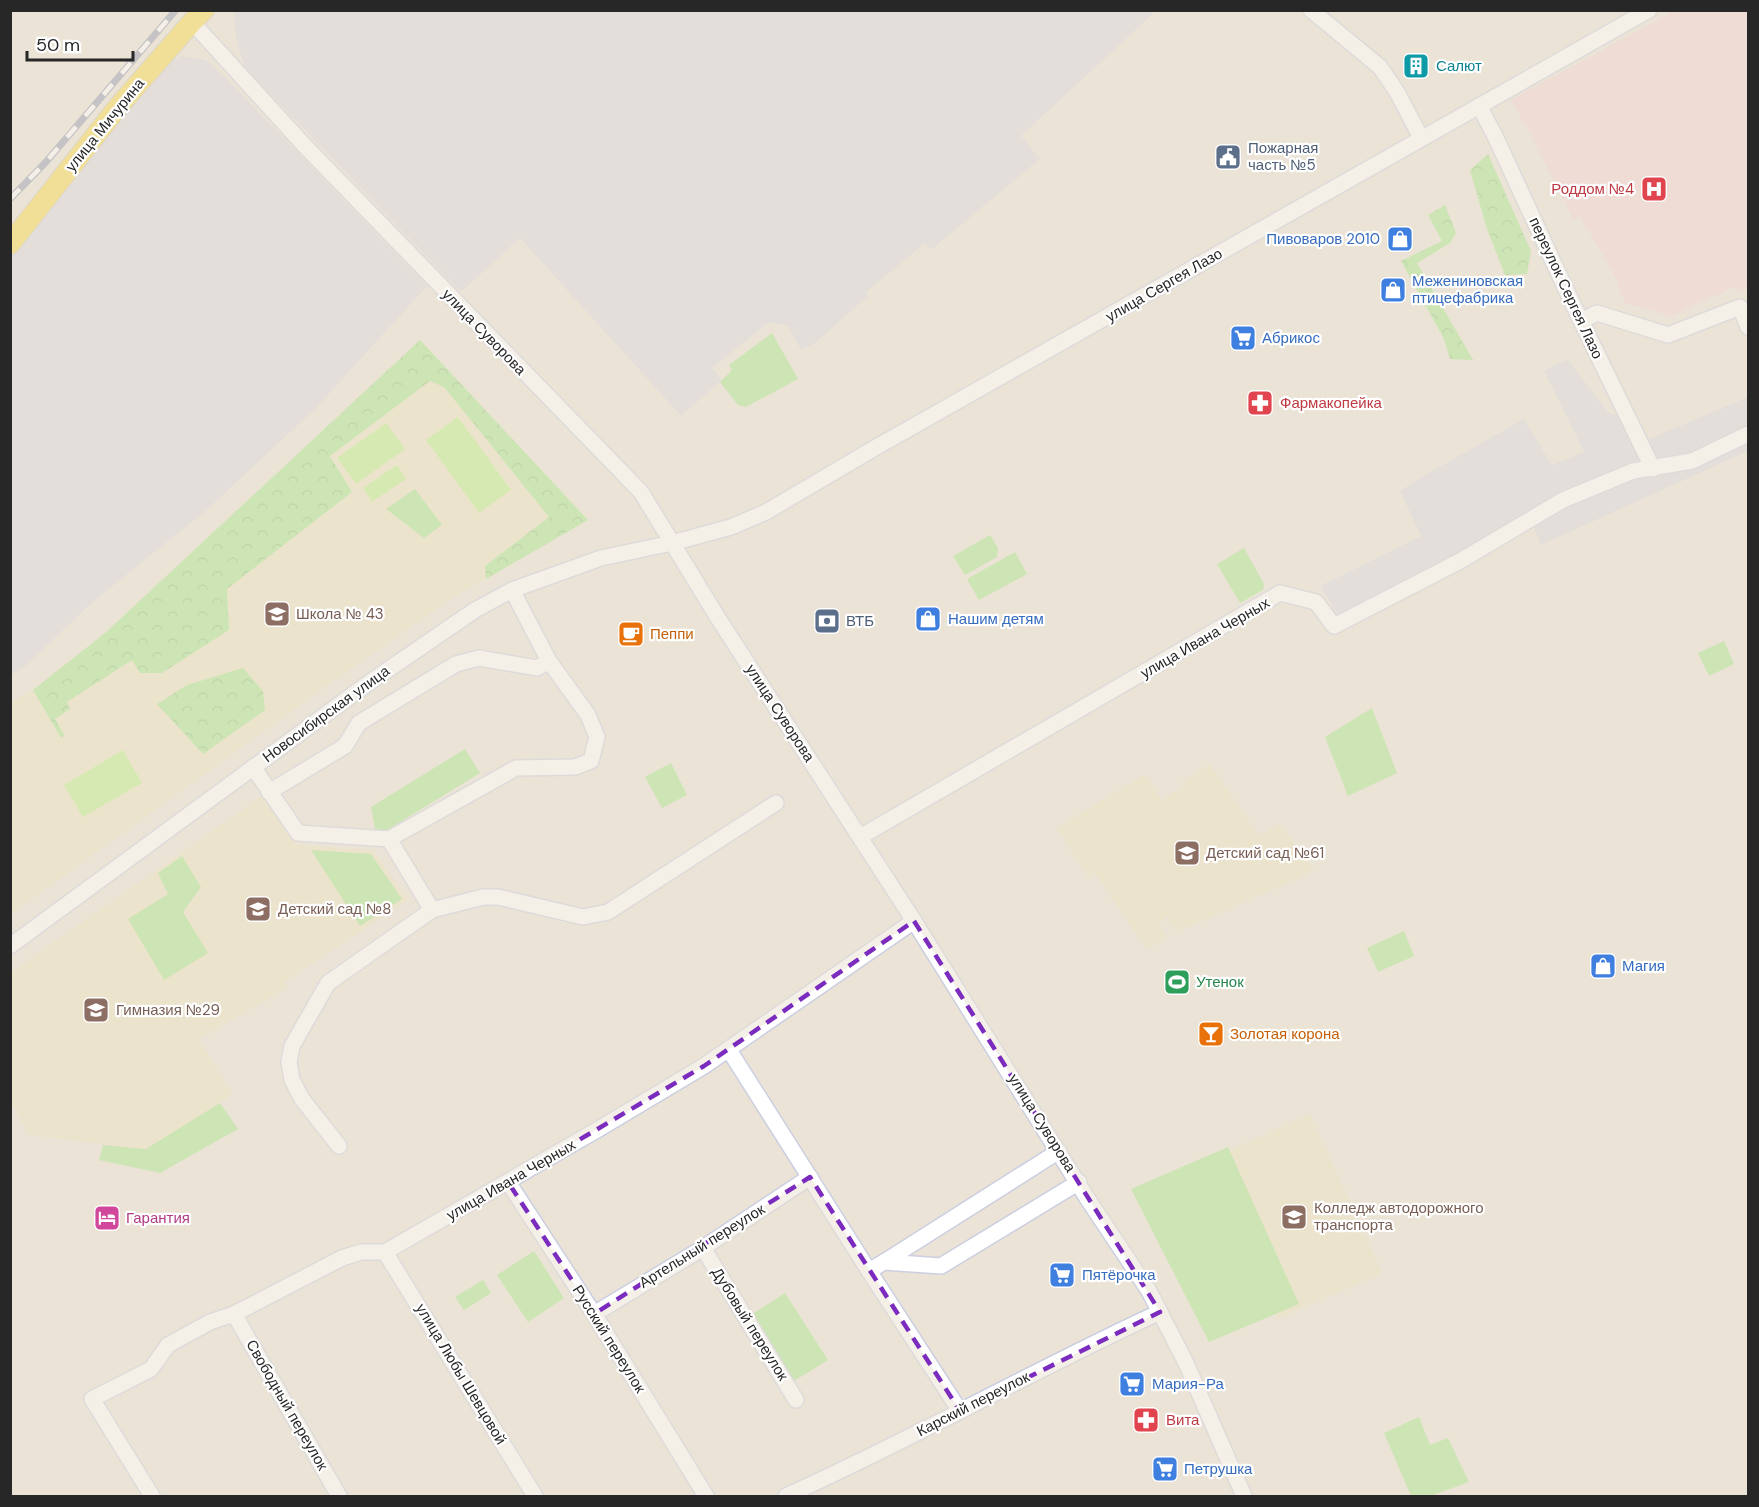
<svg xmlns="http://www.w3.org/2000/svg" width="1759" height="1507" viewBox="0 0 1759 1507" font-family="'DM Sans',sans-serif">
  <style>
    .industrial { fill: #dbd8e2 }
    .education { fill: #eee3c4 }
    .medical { fill: #f3d2d2 }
    .green { fill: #a8e68e }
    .forest { fill: url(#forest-crowns) }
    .pitch { fill: #bfef88 }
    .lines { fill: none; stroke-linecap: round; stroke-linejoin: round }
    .minor-casing { stroke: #cccfe1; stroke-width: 18 }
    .major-casing { stroke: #c7c7c7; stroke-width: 22 }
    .minor { stroke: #fff; stroke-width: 15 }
    .major { stroke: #f9d94d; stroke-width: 20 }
    .rail-casing { stroke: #999cb3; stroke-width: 7 }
    .rail { stroke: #fff; stroke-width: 4.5; stroke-dasharray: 14; stroke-linecap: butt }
    .marked { fill: none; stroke: #7b2cbf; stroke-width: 4.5; stroke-dasharray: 12 8; stroke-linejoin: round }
    .labels { text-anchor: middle; stroke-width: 4.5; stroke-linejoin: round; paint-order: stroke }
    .culture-label { font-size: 15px; fill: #0d838f; stroke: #fff; text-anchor: start }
    .street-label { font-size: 15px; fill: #272727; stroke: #fff }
    .service-label { font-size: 15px; fill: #4e5e75; stroke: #fff; text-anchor: start }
    .health-label { font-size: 15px; fill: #be3a42; stroke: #fff; text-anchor: start }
    .shop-label { font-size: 15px; fill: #366cbe; stroke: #fff; text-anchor: start }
    .education-label { font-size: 15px; fill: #785e54; stroke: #fff; text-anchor: start }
    .food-label { font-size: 15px; fill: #c56008; stroke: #fff; text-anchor: start }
    .leisure-label { font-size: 15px; fill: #27864d; stroke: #fff; text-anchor: start }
    .hotel-label { font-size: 15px; fill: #b23c85; stroke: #fff; text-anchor: start }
  </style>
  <defs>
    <pattern id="forest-crowns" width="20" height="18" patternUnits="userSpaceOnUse" patternTransform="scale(1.5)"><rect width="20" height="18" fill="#a8e68e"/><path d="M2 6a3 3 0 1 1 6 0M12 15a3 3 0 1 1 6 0" fill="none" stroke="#91c57a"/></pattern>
  </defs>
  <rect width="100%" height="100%" fill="#ebe3d6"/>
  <!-- industrial -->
  <g class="industrial">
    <polygon points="235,11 1156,11 1021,136 1040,159 931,250 925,243 866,292 868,296 815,343 801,350 788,326 769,322 712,368 722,380 681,416 520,238 461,292 245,68 238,45 234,23"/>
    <polygon points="181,56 206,60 228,80 427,286 316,408 209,508 94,601 24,667 11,675 11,254 125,108 159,70"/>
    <polygon points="1567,359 1609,413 1622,416 1635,445 1748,397 1748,451 1541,545 1534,527 1344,625 1320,586 1421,536 1400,491 1425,475 1524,419 1552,465 1584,452 1544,371"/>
  </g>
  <!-- education -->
  <g class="education">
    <polygon points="420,340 588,520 455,596 332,682 11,914 11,702 33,690 105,633"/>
    <polygon points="1210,764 1259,836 1280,824 1314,871 1177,932 1167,917 1158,923 1167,937 1147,950 1095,873 1088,877 1057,828 1142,776 1148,777 1161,800 1185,786 1182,782"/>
    <polygon points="262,796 296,845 373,850 408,900 284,982 287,988 199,1039 232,1094 187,1125 146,1149 29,1135 11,1102 10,973"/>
    <polygon points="1310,1114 1382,1273 1278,1319 1206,1161"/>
  </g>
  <!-- medical -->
  <polygon class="medical" points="1674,11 1748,11 1748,286 1739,291 1736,286 1671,316 1625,303 1615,276 1580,216 1573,219 1526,126 1511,100"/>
  <!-- green -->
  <g class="green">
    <polygon points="772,333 798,379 746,407 738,405 720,382 732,370 729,365"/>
    <polygon points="415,489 442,525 424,538 386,509"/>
    <polygon points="990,535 998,548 997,557 965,575 953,556"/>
    <polygon points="1244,548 1264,584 1263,590 1240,603 1217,564"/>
    <polygon points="1015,552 1027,574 979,600 967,579"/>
    <polygon points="1724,641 1734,664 1709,676 1698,653"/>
    <polygon points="1372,708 1397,773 1348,796 1325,737"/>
    <polygon points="465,749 480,773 384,832 376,834 371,807"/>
    <polygon points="671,763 687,795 662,808 645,777"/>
    <polygon points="311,850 371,854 402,899 360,926"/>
    <polygon points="182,856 201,887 183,912 208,953 164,980 128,919 168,894 158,873"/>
    <polygon points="1404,931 1414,956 1378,972 1367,948"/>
    <polygon points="220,1103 238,1129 160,1173 99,1160 103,1145 146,1149"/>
    <polygon points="1228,1147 1299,1304 1209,1342 1131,1189"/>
    <polygon points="534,1251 564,1298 528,1322 497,1275"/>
    <polygon points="483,1280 491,1293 464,1310 455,1297"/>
    <polygon points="785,1293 828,1360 794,1381 751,1315"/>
    <polygon points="1419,1417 1430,1445 1448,1438 1469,1482 1430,1496 1411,1496 1384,1433"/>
  </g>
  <!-- forest -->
  <g class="forest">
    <polygon points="1488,154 1531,251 1527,274 1505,275 1487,229 1470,170"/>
    <polygon points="1445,205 1456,233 1450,243 1417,263 1473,360 1450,359 1444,339 1401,261 1442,241 1428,215"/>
    <polygon points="420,340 588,520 486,579 485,566 549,517 444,387 430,381 330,456 352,492 227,589 229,630 162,673 140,673 132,660 67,702 70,709 55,719 64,735 61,738 33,690 105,633"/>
    <polygon points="243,668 263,691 265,710 203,754 157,704 187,685"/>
  </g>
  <!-- pitch -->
  <g class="pitch">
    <polygon points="458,417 511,490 479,513 426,440"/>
    <polygon points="386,423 405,449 356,484 337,458"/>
    <polygon points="397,465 406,479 372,502 363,488"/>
    <polygon points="123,750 142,783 83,817 64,785"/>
  </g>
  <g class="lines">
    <defs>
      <g id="minor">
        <polyline points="1311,10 1380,67 1397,92 1421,138"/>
        <polyline points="192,22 303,144 641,492 718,618 914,921 1087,1198 1149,1291 1186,1363 1244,1496"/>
        <polyline points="1479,106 1495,136 1569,296 1653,469"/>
        <polyline points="1581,321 1597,313 1668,335 1740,307 1748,327"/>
        <polyline points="253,767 298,833 389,839 432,910"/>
        <polyline points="269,792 345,746 359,723 456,664 479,658 537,668 549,661 512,590"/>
        <polyline points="860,837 1280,593 1316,602 1334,626 1460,561 1563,500 1633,471 1692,461 1748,434"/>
        <polyline points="389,839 516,768 575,767 591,761 597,737 588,715 549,661"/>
        <polyline points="10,946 367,684 475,610 512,590 601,558 672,543 731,527 766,512 873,449 1649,10"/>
        <polyline points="729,1050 869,1271 884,1262 941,1266 1079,1182"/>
        <polyline points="339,1146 302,1099 292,1080 289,1062 292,1046 328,983 432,910 483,897 498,897 583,917 608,912 776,803"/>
        <polyline points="508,1182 594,1314 706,1496"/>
        <polyline points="703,1248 796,1400"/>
        <polyline points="385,1252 535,1496"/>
        <polyline points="884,1262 1059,1151"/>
        <polyline points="869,1271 960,1411"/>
        <polyline points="234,1314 339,1496"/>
        <polyline points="594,1314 703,1248 810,1177"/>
        <polyline points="152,1496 92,1399 151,1369 168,1345 210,1322 234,1314 342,1258 361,1252 385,1252 597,1130 704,1066 914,921"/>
        <path d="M786 1496C913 1439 1034 1370 1160 1312"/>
      </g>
      <polyline id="major" points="10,244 118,107 192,22 204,10"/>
    </defs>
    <!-- minor casing -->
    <use href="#minor" class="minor-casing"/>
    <!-- major casing -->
    <use href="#major" class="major-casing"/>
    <!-- minor -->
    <use href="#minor" class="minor"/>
    <!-- major -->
    <use href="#major" class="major"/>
    <defs>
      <polyline id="rail" points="10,199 45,163 176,10"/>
    </defs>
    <!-- rail casing -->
    <use href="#rail" class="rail-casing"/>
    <!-- rail -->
    <use href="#rail" class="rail"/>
  </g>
  <!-- marked area -->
  <path d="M0 0H1759V1507H0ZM914 921 1160 1312 960 1411 810 1177 594 1314 508 1182 704 1066Z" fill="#ebe3d6" fill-opacity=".55" fill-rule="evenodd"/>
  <path class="marked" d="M914 921 1160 1312 960 1411 810 1177 594 1314 508 1182 704 1066Z"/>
  <!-- icons -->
  <defs>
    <symbol id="building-square" viewBox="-11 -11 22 22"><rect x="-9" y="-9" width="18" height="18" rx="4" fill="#0f9aa8" stroke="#fff"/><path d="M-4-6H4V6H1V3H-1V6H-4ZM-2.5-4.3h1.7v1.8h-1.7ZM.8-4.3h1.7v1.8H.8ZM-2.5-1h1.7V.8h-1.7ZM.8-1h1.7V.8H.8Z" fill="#fff"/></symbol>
    <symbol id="civic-square" viewBox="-11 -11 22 22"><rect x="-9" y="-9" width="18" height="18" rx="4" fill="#5c6f8a" stroke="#fff"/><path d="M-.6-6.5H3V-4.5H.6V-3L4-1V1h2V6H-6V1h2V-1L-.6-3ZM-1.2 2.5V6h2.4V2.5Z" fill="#fff"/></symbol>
    <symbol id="hospital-square" viewBox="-11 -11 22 22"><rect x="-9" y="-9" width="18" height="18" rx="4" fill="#e0444e" stroke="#fff"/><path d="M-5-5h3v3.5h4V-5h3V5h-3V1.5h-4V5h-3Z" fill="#fff"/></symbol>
    <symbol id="shop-square" viewBox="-11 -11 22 22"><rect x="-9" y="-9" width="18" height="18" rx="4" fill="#3f7fe0" stroke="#fff"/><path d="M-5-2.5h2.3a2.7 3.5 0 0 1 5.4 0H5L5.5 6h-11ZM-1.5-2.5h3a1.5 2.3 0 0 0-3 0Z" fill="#fff"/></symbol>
    <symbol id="supermarket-square" viewBox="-11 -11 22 22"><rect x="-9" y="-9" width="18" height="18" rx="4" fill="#3f7fe0" stroke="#fff"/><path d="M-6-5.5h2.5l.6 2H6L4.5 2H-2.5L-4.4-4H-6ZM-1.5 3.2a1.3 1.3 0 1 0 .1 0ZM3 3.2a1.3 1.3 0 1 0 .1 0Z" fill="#fff"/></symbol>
    <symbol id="pharmacy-square" viewBox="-11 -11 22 22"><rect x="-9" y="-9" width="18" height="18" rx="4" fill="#e0444e" stroke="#fff"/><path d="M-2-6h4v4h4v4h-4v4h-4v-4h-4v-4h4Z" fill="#fff"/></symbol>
    <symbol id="school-square" viewBox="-11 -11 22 22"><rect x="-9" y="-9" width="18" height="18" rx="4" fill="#8d6e63" stroke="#fff"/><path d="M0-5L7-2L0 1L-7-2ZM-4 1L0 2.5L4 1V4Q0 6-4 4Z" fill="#fff"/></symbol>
    <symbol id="bank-square" viewBox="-11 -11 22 22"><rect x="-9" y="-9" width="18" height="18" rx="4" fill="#5c6f8a" stroke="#fff"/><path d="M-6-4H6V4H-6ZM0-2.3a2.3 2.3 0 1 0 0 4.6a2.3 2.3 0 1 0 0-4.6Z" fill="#fff"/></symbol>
    <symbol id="cafe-square" viewBox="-11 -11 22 22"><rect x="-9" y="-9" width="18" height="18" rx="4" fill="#e8710a" stroke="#fff"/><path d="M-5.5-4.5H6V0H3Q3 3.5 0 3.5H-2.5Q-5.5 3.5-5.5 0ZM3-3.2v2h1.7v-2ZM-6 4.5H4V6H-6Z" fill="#fff"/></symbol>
    <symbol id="stadium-square" viewBox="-11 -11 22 22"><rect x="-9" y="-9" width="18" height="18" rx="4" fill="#2e9e5b" stroke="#fff"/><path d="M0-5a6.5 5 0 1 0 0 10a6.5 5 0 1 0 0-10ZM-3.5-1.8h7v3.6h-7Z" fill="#fff"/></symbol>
    <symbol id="bar-square" viewBox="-11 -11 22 22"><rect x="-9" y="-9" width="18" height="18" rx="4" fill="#e8710a" stroke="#fff"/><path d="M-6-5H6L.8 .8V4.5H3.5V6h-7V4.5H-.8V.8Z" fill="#fff"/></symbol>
    <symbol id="university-square" viewBox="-11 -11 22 22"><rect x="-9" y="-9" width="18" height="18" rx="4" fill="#8d6e63" stroke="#fff"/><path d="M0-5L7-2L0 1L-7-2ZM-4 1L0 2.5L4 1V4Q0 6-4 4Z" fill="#fff"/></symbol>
    <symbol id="hotel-square" viewBox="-11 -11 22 22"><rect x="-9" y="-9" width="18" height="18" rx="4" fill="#d1479c" stroke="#fff"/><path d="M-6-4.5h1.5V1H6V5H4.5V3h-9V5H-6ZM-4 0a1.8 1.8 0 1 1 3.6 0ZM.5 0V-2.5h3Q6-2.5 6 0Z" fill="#fff"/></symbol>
  </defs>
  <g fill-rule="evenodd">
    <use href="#building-square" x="1401" y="51" width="30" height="30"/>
    <use href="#civic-square" x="1213" y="142" width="30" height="30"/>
    <use href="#hospital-square" x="1639" y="174" width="30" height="30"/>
    <use href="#shop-square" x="1385" y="224" width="30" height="30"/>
    <use href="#shop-square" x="1378" y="275" width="30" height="30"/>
    <use href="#supermarket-square" x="1228" y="323" width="30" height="30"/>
    <use href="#pharmacy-square" x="1245" y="388" width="30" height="30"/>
    <use href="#school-square" x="262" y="599" width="30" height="30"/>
    <use href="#shop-square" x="913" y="604" width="30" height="30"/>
    <use href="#bank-square" x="812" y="606" width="30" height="30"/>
    <use href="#cafe-square" x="616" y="619" width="30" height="30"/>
    <use href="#school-square" x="1172" y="838" width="30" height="30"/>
    <use href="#school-square" x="243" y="894" width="30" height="30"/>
    <use href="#shop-square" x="1588" y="951" width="30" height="30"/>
    <use href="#stadium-square" x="1162" y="967" width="30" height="30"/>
    <use href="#school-square" x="81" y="995" width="30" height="30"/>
    <use href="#bar-square" x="1196" y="1019" width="30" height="30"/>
    <use href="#university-square" x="1279" y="1202" width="30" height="30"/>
    <use href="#hotel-square" x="92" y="1203" width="30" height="30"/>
    <use href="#supermarket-square" x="1047" y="1260" width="30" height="30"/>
    <use href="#supermarket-square" x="1117" y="1369" width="30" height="30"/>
    <use href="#pharmacy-square" x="1131" y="1405" width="30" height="30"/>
    <use href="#supermarket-square" x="1150" y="1454" width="30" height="30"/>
  </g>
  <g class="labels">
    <!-- culture labels -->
    <g class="culture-label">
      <text x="1436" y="71">Салют</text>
    </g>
    <!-- street labels -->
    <g class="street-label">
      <text transform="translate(105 125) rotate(-51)" y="5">улица Мичурина</text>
      <text transform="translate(1164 285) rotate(-30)" y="5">улица Сергея Лазо</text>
      <text transform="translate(1566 288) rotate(65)" y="5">переулок Сергея Лазо</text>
      <text transform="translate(484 332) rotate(46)" y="5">улица Суворова</text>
      <text transform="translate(1205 638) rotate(-30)" y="5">улица Ивана Черных</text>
      <text transform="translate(780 713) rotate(57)" y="5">улица Суворова</text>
      <text transform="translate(326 714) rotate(-36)" y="5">Новосибирская улица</text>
      <text transform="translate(1042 1123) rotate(58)" y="5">улица Суворова</text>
      <text transform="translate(511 1180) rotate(-30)" y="5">улица Ивана Черных</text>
      <text transform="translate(702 1246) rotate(-32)" y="5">Артельный переулок</text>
      <text transform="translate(750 1324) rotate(58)" y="5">Дубовый переулок</text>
      <text transform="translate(609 1339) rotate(58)" y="5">Русский переулок</text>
      <text transform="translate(461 1374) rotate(59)" y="5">улица Любы Шевцовой</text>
      <text transform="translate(973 1404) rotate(-27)" y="5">Карский переулок</text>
      <text transform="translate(287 1405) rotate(60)" y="5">Свободный переулок</text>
    </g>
    <!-- service labels -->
    <g class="service-label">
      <text x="1248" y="153">Пожарная<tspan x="1248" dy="17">часть №5</tspan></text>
      <text x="846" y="626">ВТБ</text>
    </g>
    <!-- health labels -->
    <g class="health-label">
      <text x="1634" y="194" text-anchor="end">Роддом №4</text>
      <text x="1280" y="408">Фармакопейка</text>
      <text x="1166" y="1425">Вита</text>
    </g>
    <!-- shop labels -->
    <g class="shop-label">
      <text x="1380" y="244" text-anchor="end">Пивоваров 2010</text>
      <text x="1412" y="286">Межениновская<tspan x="1412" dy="17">птицефабрика</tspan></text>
      <text x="1262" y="343">Абрикос</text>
      <text x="948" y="624">Нашим детям</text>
      <text x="1622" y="971">Магия</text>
      <text x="1082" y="1280">Пятёрочка</text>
      <text x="1152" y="1389">Мария-Ра</text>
      <text x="1184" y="1474">Петрушка</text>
    </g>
    <!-- education labels -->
    <g class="education-label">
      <text x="296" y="619">Школа № 43</text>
      <text x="1206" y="858">Детский сад №61</text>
      <text x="278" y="914">Детский сад №8</text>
      <text x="116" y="1015">Гимназия №29</text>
      <text x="1314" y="1213">Колледж автодорожного<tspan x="1314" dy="17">транспорта</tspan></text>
    </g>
    <!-- food labels -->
    <g class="food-label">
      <text x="650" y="639">Пеппи</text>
      <text x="1230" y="1039">Золотая корона</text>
    </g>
    <!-- leisure labels -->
    <g class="leisure-label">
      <text x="1196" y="987">Утенок</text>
    </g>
    <!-- hotel labels -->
    <g class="hotel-label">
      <text x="126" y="1223">Гарантия</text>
    </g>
  </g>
  <!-- border -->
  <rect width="1759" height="1507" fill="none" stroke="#272727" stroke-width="24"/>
  <!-- scale -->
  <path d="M27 51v9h106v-9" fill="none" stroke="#272727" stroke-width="3"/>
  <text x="36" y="51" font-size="18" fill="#272727" stroke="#ffffff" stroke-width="4.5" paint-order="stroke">50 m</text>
</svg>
